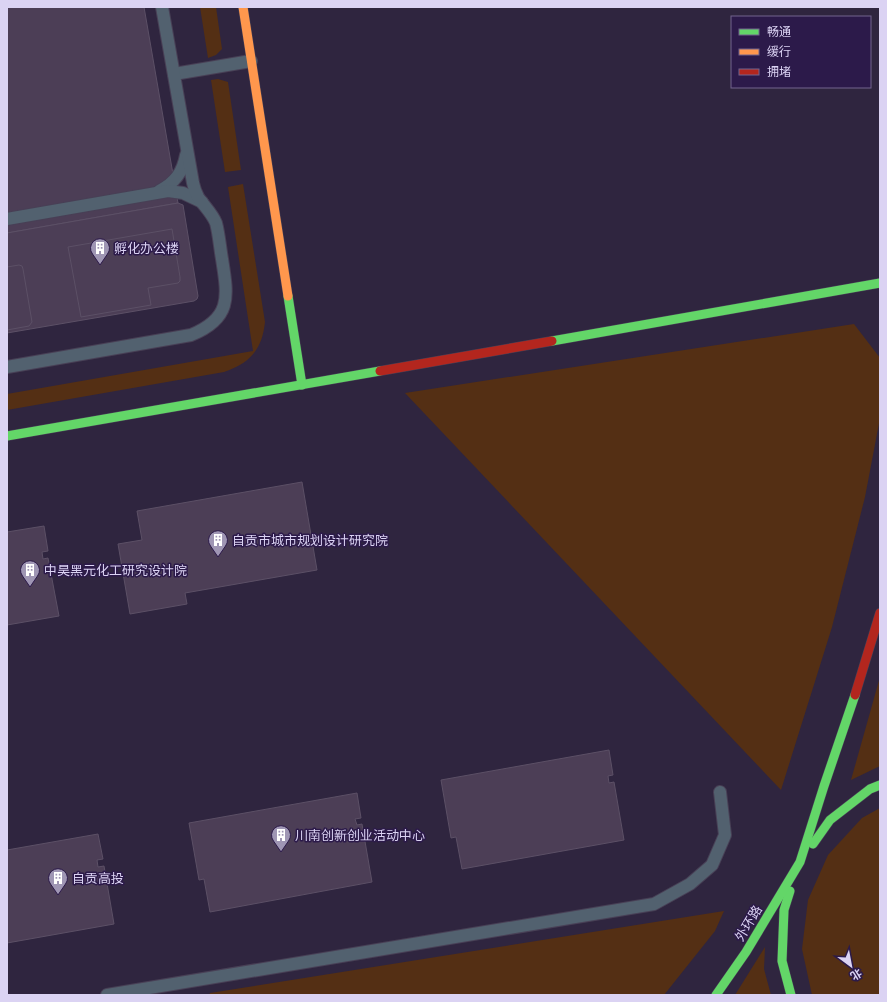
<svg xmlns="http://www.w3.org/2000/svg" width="887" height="1002" viewBox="0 0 887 1002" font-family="Poppins,'Noto Sans SC',sans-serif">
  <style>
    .green { fill: #542f14 }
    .building { fill: #4c3e56; stroke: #5c5066 }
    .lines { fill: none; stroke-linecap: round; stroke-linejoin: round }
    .lane-casing { stroke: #484056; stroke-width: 14 }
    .fast-casing { stroke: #484056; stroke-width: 10 }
    .slow-casing { stroke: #484056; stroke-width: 10 }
    .jam-casing { stroke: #484056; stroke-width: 10 }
    .lane { stroke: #52616f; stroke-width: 12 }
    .fast { stroke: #63d668; stroke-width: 9 }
    .slow { stroke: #ff974d; stroke-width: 9 }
    .jam { stroke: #b3261e; stroke-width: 9 }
    .labels { text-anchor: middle; stroke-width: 3; stroke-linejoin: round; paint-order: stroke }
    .poi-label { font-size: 13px; fill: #dbd3f3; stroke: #2c1a4a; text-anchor: start }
    .street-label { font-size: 13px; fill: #dbd3f3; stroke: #2c1a4a }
  </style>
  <rect width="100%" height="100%" fill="#2f253f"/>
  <!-- green -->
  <g class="green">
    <polygon points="200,7 216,7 222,49 216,55 208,58"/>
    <polygon points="218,79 228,82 241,170 225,172 211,80"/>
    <path d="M243 184 265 322C262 350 250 363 224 372L7 410V394L253 351 228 187Z"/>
    <polygon points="854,324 880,358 880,418 865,497 832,627 781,790 405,393"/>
    <polygon points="880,677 880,766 851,780"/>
    <polygon points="880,808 880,995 812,995 802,949 808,900 828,855 862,818"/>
    <polygon points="724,911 715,931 664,995 209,995 210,993"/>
    <polygon points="765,947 764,969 771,995 735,995"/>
  </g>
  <!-- building -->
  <g class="building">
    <polygon points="7,7 144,7 178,203 7,233"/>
    <polygon points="178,203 183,205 198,296 197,299 194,301 7,333 7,233"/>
    <polygon points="172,229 180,277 180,281 178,283 148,288 151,305 81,317 68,247"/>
    <polygon points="19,265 22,266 23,269 32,322 29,326 7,330 7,267"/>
    <polygon points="302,482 317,570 185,593 187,604 130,614 118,544 142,540 137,511"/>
    <polygon points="44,526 48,551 42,552 43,559 48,558 59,616 7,625 7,532"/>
    <polygon points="609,750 613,775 608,776 609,783 614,782 624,840 462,869 456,837 451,838 441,780"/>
    <polygon points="357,793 361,818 355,819 357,825 362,824 372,882 210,912 204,879 199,880 189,823"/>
    <polygon points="98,834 103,859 97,860 98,867 104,866 114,924 7,943 7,850"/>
  </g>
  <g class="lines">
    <defs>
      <g id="lane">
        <polyline points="174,74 251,61"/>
        <path d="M159 191C175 183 183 172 186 155"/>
        <polyline points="7,219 168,191 183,193 202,202"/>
        <path d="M7 367 191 335C232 318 228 297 222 259 220 248 219 234 216 223 212 213 204 206 198 197 196 193 194 188 193 183L162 7"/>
        <polyline points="107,995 654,904 690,884 712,865 725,835 720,792"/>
      </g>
      <g id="fast">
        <polyline points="288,296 302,385"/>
        <polyline points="552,341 880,283"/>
        <polyline points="7,436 380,371"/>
        <polyline points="813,844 830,820 870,789 880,785"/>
        <polyline points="790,891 784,910 782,961 791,995"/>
        <polyline points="716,995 746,952 800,862 824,786 855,695"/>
      </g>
      <polyline id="slow" points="243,7 288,296"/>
      <g id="jam">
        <polyline points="380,371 552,341"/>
        <polyline points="855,695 880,613"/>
      </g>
    </defs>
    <!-- lane casing -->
    <use href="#lane" class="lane-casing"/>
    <!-- fast casing -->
    <use href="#fast" class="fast-casing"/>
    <!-- slow casing -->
    <use href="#slow" class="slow-casing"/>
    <!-- jam casing -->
    <use href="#jam" class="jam-casing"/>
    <!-- lane -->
    <use href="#lane" class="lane"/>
    <!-- fast -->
    <use href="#fast" class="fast"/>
    <!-- slow -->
    <use href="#slow" class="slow"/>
    <!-- jam -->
    <use href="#jam" class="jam"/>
  </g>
  <!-- icons -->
  <defs>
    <symbol id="building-pin" viewBox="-11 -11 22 30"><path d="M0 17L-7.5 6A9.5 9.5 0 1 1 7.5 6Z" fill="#9f96b4" stroke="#2c1a4a"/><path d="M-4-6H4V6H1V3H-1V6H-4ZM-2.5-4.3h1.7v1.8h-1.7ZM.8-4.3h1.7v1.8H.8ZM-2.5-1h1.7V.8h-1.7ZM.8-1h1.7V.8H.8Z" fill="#fff"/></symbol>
  </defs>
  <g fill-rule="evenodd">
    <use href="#building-pin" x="89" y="237" width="22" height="30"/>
    <use href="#building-pin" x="207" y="529" width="22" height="30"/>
    <use href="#building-pin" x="19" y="559" width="22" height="30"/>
    <use href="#building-pin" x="270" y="824" width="22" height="30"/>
    <use href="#building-pin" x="47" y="867" width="22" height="30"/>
  </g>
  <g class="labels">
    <!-- poi labels -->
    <g class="poi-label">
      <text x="114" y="253">孵化办公楼</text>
      <text x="232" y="545">自贡市城市规划设计研究院</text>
      <text x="44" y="575">中昊黑元化工研究设计院</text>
      <text x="295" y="840">川南创新创业活动中心</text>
      <text x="72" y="883">自贡高投</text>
    </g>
    <!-- street labels -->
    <g class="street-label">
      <text transform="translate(748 923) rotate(-59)" y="5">外环路</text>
    </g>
  </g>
  <!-- border -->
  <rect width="887" height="1002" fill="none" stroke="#dbd3f3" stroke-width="16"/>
  <!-- legend -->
  <rect x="731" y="16" width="140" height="72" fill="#2c1a4a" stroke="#72648e"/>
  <rect x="739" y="29" width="20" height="6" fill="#63d668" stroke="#72648e"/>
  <text x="767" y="36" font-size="12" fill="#dbd3f3">畅通</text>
  <rect x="739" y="49" width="20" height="6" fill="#ff974d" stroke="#72648e"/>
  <text x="767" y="56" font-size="12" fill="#dbd3f3">缓行</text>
  <rect x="739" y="69" width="20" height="6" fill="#b3261e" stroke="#72648e"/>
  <text x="767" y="76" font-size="12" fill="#dbd3f3">拥堵</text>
  <!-- north arrow -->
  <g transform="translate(851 966) rotate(148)" stroke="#2c1a4a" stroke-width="3" paint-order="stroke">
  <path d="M0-3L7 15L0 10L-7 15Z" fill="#dbd3f3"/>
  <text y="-6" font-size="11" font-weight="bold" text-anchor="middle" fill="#dbd3f3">北</text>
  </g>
</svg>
